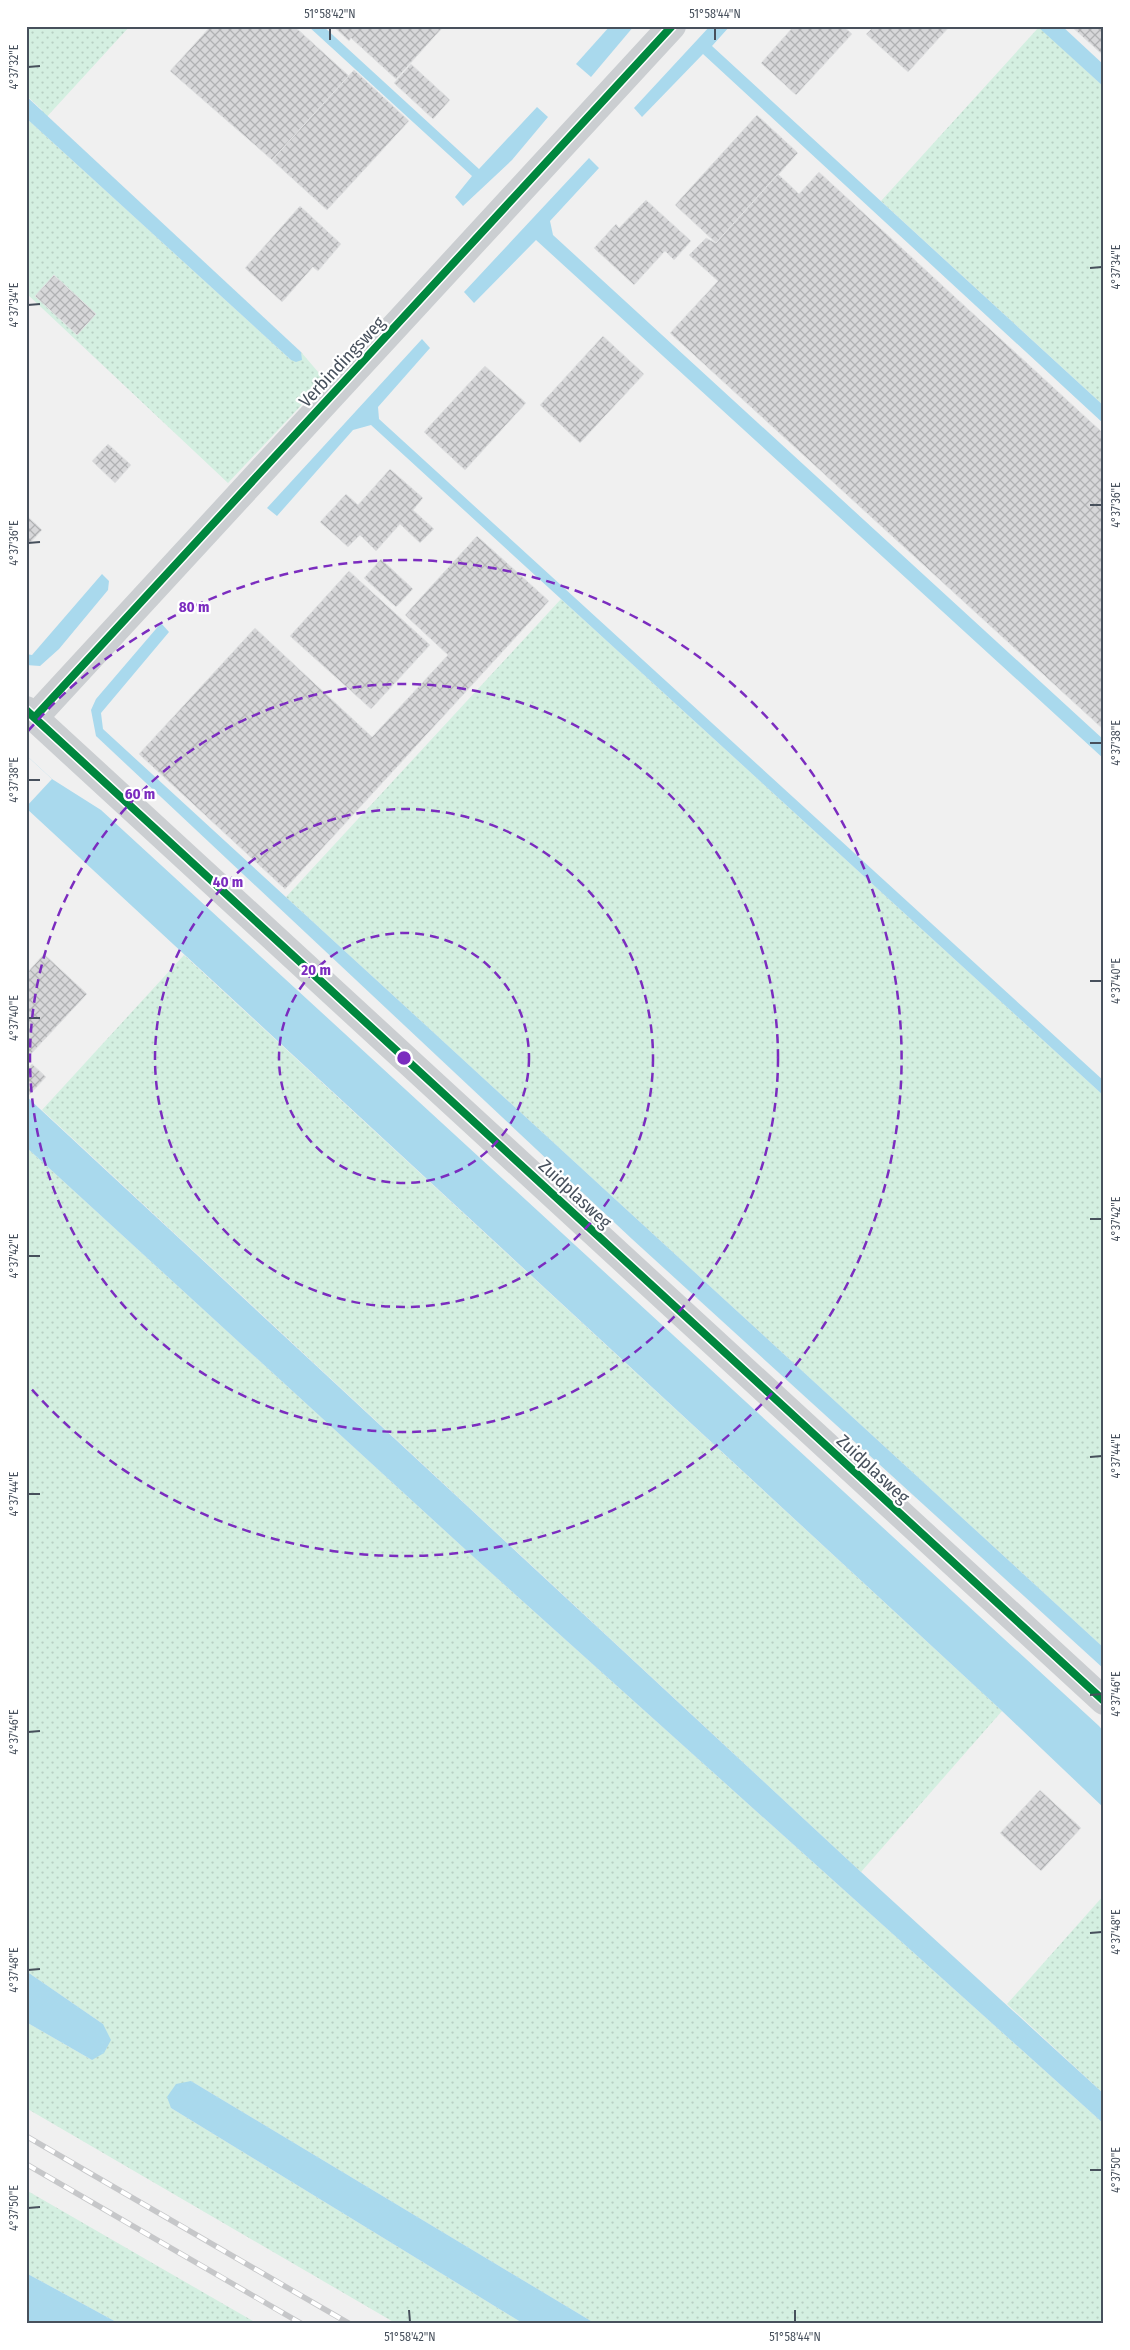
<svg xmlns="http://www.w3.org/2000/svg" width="1130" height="2350" viewBox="0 0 1130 2350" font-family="'Fira Sans Condensed',sans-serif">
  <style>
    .grass { fill: url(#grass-dots) }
    .water { fill: #a9d9ed }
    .pier { fill: #f0f0f0 }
    .building { fill: url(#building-cross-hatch); stroke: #e1e2e3 }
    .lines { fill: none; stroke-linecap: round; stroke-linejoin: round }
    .street { stroke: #cbced1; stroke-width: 28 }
    .rail-casing { stroke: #c6c7c9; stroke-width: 5.5 }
    .rail { stroke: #fff; stroke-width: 4; stroke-dasharray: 11; stroke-linecap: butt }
    .cycleway-casing { stroke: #fff; stroke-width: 11 }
    .cycleway { stroke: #00873e; stroke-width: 8 }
    .ticks { fill: none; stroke: #47505c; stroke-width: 2 }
    .ring { fill: none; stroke: #7b2cbf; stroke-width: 2.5; stroke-dasharray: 9 6 }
    .labels { text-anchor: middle; stroke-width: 4.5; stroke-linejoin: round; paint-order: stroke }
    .street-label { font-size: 18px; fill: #47505c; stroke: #fff }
    .centre { fill: #7b2cbf; stroke: #fff; stroke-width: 2.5 }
    .ring-label { font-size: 15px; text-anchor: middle; font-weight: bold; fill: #7b2cbf; stroke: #fff; stroke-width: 4.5; stroke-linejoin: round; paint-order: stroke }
    .neatline { fill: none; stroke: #47505c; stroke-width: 2 }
    .ticks-label { font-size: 12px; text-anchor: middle; fill: #47505c }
  </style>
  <defs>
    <pattern id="grass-dots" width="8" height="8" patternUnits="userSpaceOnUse" patternTransform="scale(1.25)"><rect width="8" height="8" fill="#d4efe1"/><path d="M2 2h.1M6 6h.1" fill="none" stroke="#b7cfc3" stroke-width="1.8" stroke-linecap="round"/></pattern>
    <pattern id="building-cross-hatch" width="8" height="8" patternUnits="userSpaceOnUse" patternTransform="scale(1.25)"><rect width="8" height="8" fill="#d7d7d9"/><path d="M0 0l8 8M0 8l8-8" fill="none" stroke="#b0b1b3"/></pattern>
  </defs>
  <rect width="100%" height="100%" fill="#f0f0f0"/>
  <!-- grass -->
  <g class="grass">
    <polygon points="26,26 130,26 43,121 42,110 26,95"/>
    <polygon points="1039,27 1104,87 1104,406 881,201"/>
    <polygon points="26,118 291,360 301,360 301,352 325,380 228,483 26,293"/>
    <polygon points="561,599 1104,1096 1104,1648 286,897"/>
    <polygon points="184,955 1002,1711 861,1872 42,1110"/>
    <polygon points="26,1147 467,1551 1104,2124 1104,2324 596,2324 191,2081 171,2108 524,2324 397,2324 26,2108 26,2022 92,2060 103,2024 26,1971"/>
    <polygon points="1104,1895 1104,2094 1007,2004"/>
    <polygon points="26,2190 258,2324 120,2324 26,2273"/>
  </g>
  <!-- water -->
  <g class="water">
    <polygon points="308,26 323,26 479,169 537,107 548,117 512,160 463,206 455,197 472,176"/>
    <polygon points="610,26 634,26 591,77 576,64"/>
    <polygon points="710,26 730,26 712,46 1104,406 1104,424 703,54 642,117 634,108"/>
    <polygon points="1037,26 1062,26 1104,65 1104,87"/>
    <polygon points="26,96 301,352 302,360 296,362 291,360 26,118"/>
    <polygon points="589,158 599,168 550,221 553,235 1104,740 1104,759 536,240 474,303 464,292"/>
    <polygon points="422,339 430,348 378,407 379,419 1104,1081 1104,1096 371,425 353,430 277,516 267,508"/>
    <polygon points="102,574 109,581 108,590 59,649 40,666 26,665 26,654 32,655"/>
    <polygon points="161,623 169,632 101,713 103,729 1104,1648 1104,1669 632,1239 96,736 91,710 96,699"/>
    <polygon points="26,755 52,779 101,810 1099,1726 1104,1732 1104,1808 1002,1711 26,808"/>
    <polygon points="26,1096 861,1872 1104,2094 1104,2124 467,1551 26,1147"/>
    <polygon points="26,1971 103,2024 111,2040 104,2053 92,2060 26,2022"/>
    <polygon points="191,2081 596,2324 524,2324 171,2108 167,2097 176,2084"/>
    <polygon points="26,2273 120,2324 26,2324"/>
  </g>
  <!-- pier -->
  <polygon class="pier" points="26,755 52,779 26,807"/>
  <!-- building -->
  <g class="building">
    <polygon points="211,26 294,26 349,76 272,160 170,71"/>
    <polygon points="333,26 444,26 396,79 351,38 349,41"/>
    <polygon points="794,26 843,26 852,34 796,95 761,63"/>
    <polygon points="874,26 950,26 908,72 866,34"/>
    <polygon points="1071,26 1104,26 1104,56"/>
    <polygon points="411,64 450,100 433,119 394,83"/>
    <polygon points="354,70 409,121 327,210 272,160"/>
    <polygon points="757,115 798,153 716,243 675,205"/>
    <polygon points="819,172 1104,434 1104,730 670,333 718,281 689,255 706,238 716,243 778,174 799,194"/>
    <polygon points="646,200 691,241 674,260 665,251 634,285 594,248 616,224 619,228"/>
    <polygon points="300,206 341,244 318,271 313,267 282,302 245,268"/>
    <polygon points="54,275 96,314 77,335 35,296"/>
    <polygon points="603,336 644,374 580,443 540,405"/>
    <polygon points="485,366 526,403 465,470 424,432"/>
    <polygon points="108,444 131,465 115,483 92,461"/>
    <polygon points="390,469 423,498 413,510 434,529 420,543 400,524 376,551 360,535 348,547 320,522 346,494 358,505"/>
    <polygon points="26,515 42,530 26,547"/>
    <polygon points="477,536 549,601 285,889 139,754 255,628 372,737 448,655 405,615"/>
    <polygon points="381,559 413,589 396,607 364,578"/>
    <polygon points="349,571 430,645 371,709 290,636"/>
    <polygon points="44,954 87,994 29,1056 26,1054 26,974"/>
    <polygon points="32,1064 46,1077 29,1095 26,1092 26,1071"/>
    <polygon points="1040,1790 1081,1828 1041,1871 1000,1833"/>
  </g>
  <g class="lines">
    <!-- street -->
    <g class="street">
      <polyline points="26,710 1104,1701"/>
      <polyline points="35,717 672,26"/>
    </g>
    <defs>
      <g id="rail">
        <polyline points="26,2136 350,2324"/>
        <polyline points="26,2164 302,2324"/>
      </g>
    </defs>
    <!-- rail casing -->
    <use href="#rail" class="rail-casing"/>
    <!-- rail -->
    <use href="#rail" class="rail"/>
    <defs>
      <g id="cycleway">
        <polyline points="26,710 1104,1701"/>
        <polyline points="35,717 672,26"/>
      </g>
    </defs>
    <!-- cycleway casing -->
    <use href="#cycleway" class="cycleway-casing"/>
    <!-- cycleway -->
    <use href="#cycleway" class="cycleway"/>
  </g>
  <!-- ticks -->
  <path class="ticks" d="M330 28V40M715 28V40M28 67 40 66M1090 268 1102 267M28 305 40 304M1090 505H1102M28 543 40 542M1090 743H1102M28 780H40M1090 981H1102M28 1018H40M1090 1219H1102M28 1256H40M1090 1457 1102 1456M28 1494H40M1090 1695 1102 1694M28 1732 40 1731M1090 1933 1102 1932M28 1970 40 1969M1090 2170H1102M28 2208 40 2207M409 2310 410 2322M795 2310V2322"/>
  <!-- distance rings -->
  <g class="ring">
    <circle cx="404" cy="1058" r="125"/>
    <circle cx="404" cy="1058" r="249"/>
    <circle cx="404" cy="1058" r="374"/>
    <path d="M28 731A498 498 0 1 1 28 1385"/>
  </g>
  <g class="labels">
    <!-- street labels -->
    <g class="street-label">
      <text transform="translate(342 362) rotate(-47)" y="6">Verbindingsweg</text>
      <text transform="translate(575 1194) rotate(43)" y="6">Zuidplasweg</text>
      <text transform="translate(873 1469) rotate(43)" y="6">Zuidplasweg</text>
    </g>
  </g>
  <circle cx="404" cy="1058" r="8" class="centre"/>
  <g class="ring-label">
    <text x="194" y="612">80 m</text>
    <text x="140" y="799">60 m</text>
    <text x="228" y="887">40 m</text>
    <text x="316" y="975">20 m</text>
  </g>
  <!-- border -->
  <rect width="1130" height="2350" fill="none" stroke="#ffffff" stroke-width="55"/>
  <rect x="28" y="28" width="1074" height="2294" class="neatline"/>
  <g class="ticks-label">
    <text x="330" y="18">51°58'42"N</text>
    <text x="715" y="18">51°58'44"N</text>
    <text transform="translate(14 67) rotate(-90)" y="4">4°37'32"E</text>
    <text transform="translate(1116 267) rotate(-90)" y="4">4°37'34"E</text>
    <text transform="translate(14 305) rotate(-90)" y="4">4°37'34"E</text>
    <text transform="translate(1116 505) rotate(-90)" y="4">4°37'36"E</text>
    <text transform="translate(14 543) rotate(-90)" y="4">4°37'36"E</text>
    <text transform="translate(1116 743) rotate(-90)" y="4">4°37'38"E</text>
    <text transform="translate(14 780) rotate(-90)" y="4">4°37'38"E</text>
    <text transform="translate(1116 981) rotate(-90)" y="4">4°37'40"E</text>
    <text transform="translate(14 1018) rotate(-90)" y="4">4°37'40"E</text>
    <text transform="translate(1116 1219) rotate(-90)" y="4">4°37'42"E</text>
    <text transform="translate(14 1256) rotate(-90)" y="4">4°37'42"E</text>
    <text transform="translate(1116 1456) rotate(-90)" y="4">4°37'44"E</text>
    <text transform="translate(14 1494) rotate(-90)" y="4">4°37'44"E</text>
    <text transform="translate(1116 1694) rotate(-90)" y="4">4°37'46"E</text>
    <text transform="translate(14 1732) rotate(-90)" y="4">4°37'46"E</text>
    <text transform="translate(1116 1932) rotate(-90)" y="4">4°37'48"E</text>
    <text transform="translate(14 1970) rotate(-90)" y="4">4°37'48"E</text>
    <text transform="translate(1116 2170) rotate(-90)" y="4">4°37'50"E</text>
    <text transform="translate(14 2208) rotate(-90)" y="4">4°37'50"E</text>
    <text x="410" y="2341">51°58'42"N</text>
    <text x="795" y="2341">51°58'44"N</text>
  </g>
</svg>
